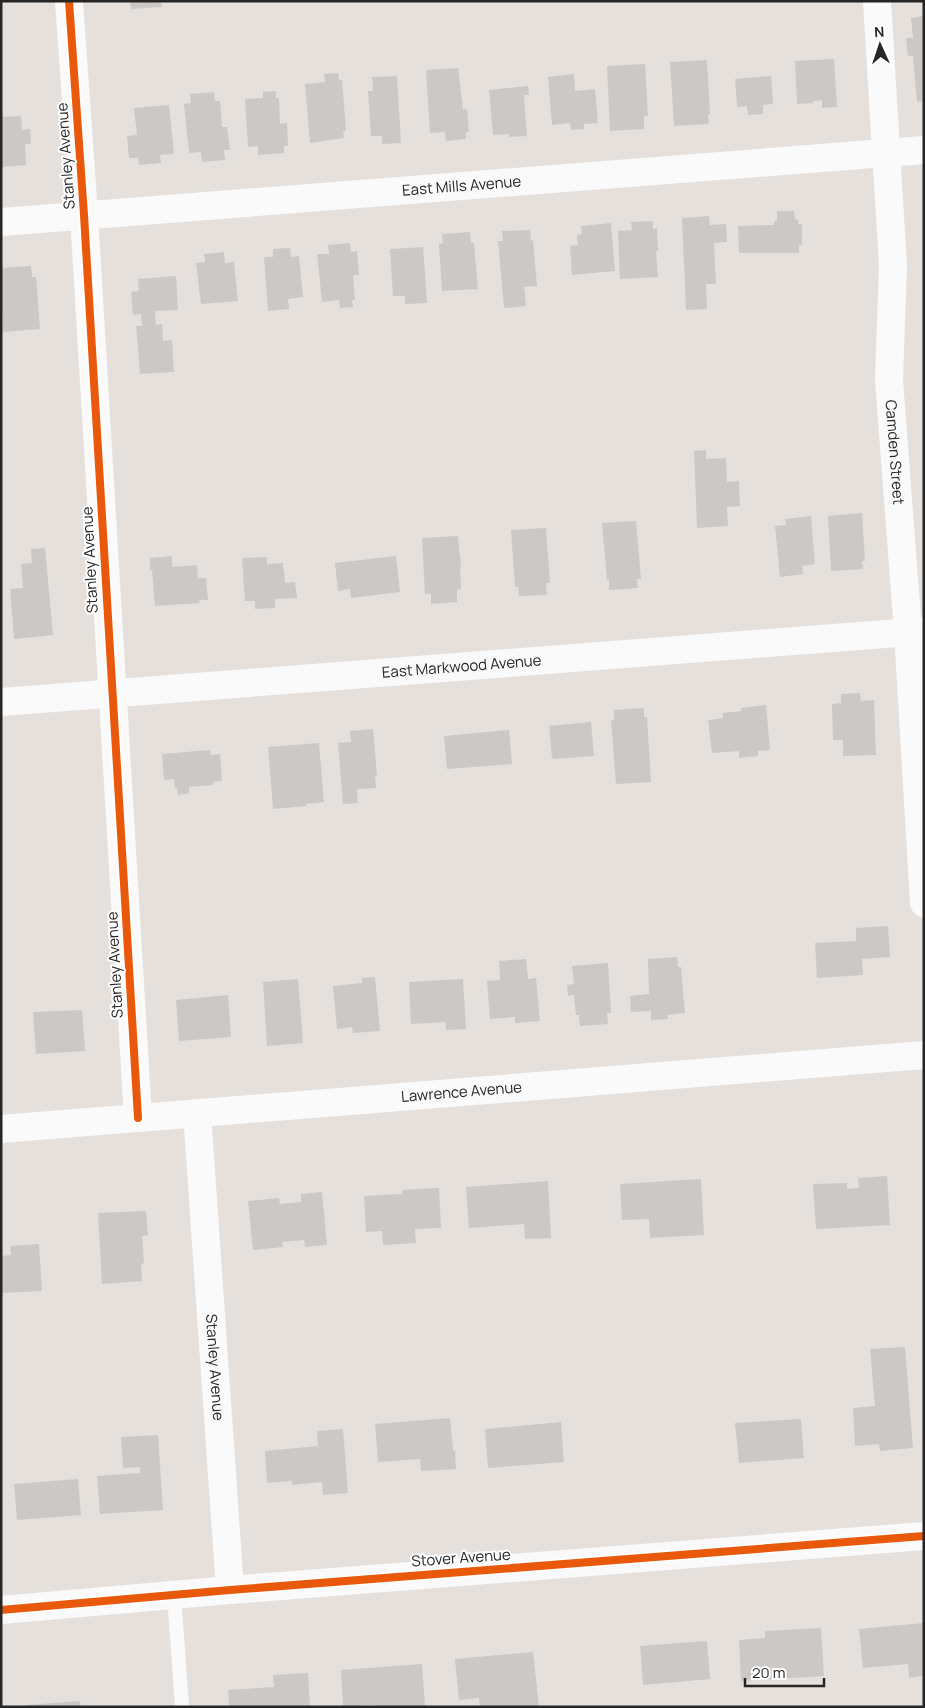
<svg xmlns="http://www.w3.org/2000/svg" width="925" height="1708" viewBox="0 0 925 1708" font-family="Manrope,sans-serif">
  <style>
    .building { fill: #ccc8c6 }
    .lines { fill: none; stroke-linecap: round; stroke-linejoin: round }
    .lane { stroke: #fbfafa; stroke-width: 14 }
    .street { stroke: #fbfafa; stroke-width: 28 }
    .cycleway-casing { stroke: #fff; stroke-width: 11 }
    .cycleway { stroke: #e8590c; stroke-width: 8 }
    .labels { text-anchor: middle; stroke-width: 4; stroke-linejoin: round; paint-order: stroke }
    .street-label { font-size: 15px; fill: #262626; stroke: #fff }
  </style>
  <rect width="100%" height="100%" fill="#e5e0dc"/>
  <!-- building -->
  <g class="building">
    <polygon points="130,1 161,1 162,7 131,9"/>
    <polygon points="924,16 924,101 917,102 913,56 908,56 906,38 913,38 911,18"/>
    <polygon points="834,59 837,107 822,108 822,100 813,101 813,103 797,104 795,61"/>
    <polygon points="707,60 710,114 708,114 709,124 674,126 670,62"/>
    <polygon points="645,64 648,116 644,116 644,129 610,131 607,66"/>
    <polygon points="458,68 463,110 467,109 469,132 466,132 466,139 446,141 445,132 430,133 426,70"/>
    <polygon points="338,73 339,80 342,80 346,131 343,131 344,138 310,143 305,84 325,82 324,74"/>
    <polygon points="574,74 575,91 595,89 598,123 584,124 584,129 571,130 570,123 552,125 548,77"/>
    <polygon points="397,76 401,143 382,144 382,136 371,136 368,91 373,91 372,77"/>
    <polygon points="771,76 773,104 763,105 763,114 748,115 747,106 737,107 735,79"/>
    <polygon points="528,86 529,95 524,95 527,136 509,137 509,134 493,135 489,90"/>
    <polygon points="276,91 276,98 279,98 280,124 287,123 288,146 284,146 284,153 258,155 258,146 248,147 245,99 263,98 263,92"/>
    <polygon points="214,92 215,101 220,101 222,127 227,127 230,150 224,150 225,160 202,162 201,152 189,153 184,104 191,103 190,94"/>
    <polygon points="169,105 174,154 160,155 161,163 139,165 138,158 129,158 127,136 137,135 134,108"/>
    <polygon points="21,116 22,130 30,129 31,144 25,144 26,165 1,167 1,117"/>
    <polygon points="777,211 794,211 795,220 798,219 798,224 802,224 802,245 799,245 799,253 739,253 738,226 774,225 774,221 777,221"/>
    <polygon points="709,216 710,225 726,224 727,242 714,243 716,284 706,284 707,309 686,310 682,218"/>
    <polygon points="653,221 653,229 657,228 658,251 656,251 658,277 620,279 618,231 632,230 631,222"/>
    <polygon points="611,223 615,271 572,275 570,246 578,245 577,235 582,234 581,226"/>
    <polygon points="530,230 531,241 533,240 537,286 524,287 526,306 504,308 498,241 503,241 502,231"/>
    <polygon points="470,232 471,243 474,243 478,289 442,291 439,244 443,243 442,234"/>
    <polygon points="350,243 351,252 357,251 359,275 353,275 355,300 352,300 353,307 340,308 339,300 322,302 317,254 329,254 328,245"/>
    <polygon points="423,247 427,303 405,304 405,296 393,296 390,249"/>
    <polygon points="290,248 291,257 299,256 303,297 288,299 289,309 268,311 264,257 273,257 273,249"/>
    <polygon points="224,252 225,263 234,262 238,301 201,304 196,263 205,262 204,254"/>
    <polygon points="31,266 32,277 36,277 40,329 3,332 1,268"/>
    <polygon points="176,276 178,310 155,311 156,325 162,324 163,341 172,340 174,372 140,374 136,326 142,326 141,314 133,315 131,292 139,291 138,279"/>
    <polygon points="706,450 706,459 726,458 727,482 739,481 740,506 727,507 728,526 697,528 694,451"/>
    <polygon points="862,513 865,561 862,561 863,569 831,571 828,516"/>
    <polygon points="811,516 815,564 802,566 803,574 780,577 775,526 786,525 785,519"/>
    <polygon points="636,521 641,579 637,579 638,588 609,590 609,580 607,580 602,523"/>
    <polygon points="546,528 550,583 546,583 547,595 519,596 518,587 515,587 511,530"/>
    <polygon points="458,536 461,567 460,567 461,589 457,590 457,602 431,604 431,594 425,594 422,538"/>
    <polygon points="45,548 53,635 14,639 10,589 23,588 21,564 32,563 31,549"/>
    <polygon points="172,556 172,567 197,565 198,578 206,578 208,600 199,600 200,603 155,606 152,570 150,570 150,558"/>
    <polygon points="396,556 400,592 351,598 350,589 338,591 335,563"/>
    <polygon points="267,557 267,564 283,563 285,583 295,582 297,598 275,599 275,608 255,609 255,601 245,601 242,558"/>
    <polygon points="860,693 861,701 874,700 876,755 843,756 843,740 833,740 832,704 841,703 841,694"/>
    <polygon points="766,705 770,750 758,751 758,756 739,758 739,751 712,753 708,720 723,718 723,713 741,711 741,708"/>
    <polygon points="644,708 644,717 647,717 651,782 616,784 611,720 614,720 614,710"/>
    <polygon points="591,722 594,756 555,759 552,758 549,726"/>
    <polygon points="373,729 377,776 375,776 376,788 357,789 358,803 343,804 338,743 351,742 350,731"/>
    <polygon points="509,730 512,764 447,769 444,736"/>
    <polygon points="319,743 324,802 306,804 307,806 273,809 268,747"/>
    <polygon points="210,750 211,755 220,754 222,781 213,782 213,785 189,787 189,793 178,795 177,788 175,788 174,779 164,780 162,754"/>
    <polygon points="888,926 890,957 862,959 863,975 817,978 815,943 856,941 856,928"/>
    <polygon points="677,957 678,967 681,967 685,1013 667,1015 668,1019 651,1020 651,1011 631,1012 630,996 649,994 648,959"/>
    <polygon points="526,959 528,979 536,978 540,1021 515,1023 515,1017 490,1019 487,981 500,980 499,961"/>
    <polygon points="608,963 611,1013 607,1013 608,1024 580,1026 579,1015 576,1015 574,995 568,996 567,985 574,984 572,966"/>
    <polygon points="375,977 380,1031 353,1033 352,1027 337,1029 333,986 362,983 362,978"/>
    <polygon points="298,979 303,1043 267,1046 263,982"/>
    <polygon points="463,979 466,1029 446,1030 446,1022 411,1024 409,982"/>
    <polygon points="228,995 231,1037 179,1041 176,1000"/>
    <polygon points="82,1010 85,1051 36,1054 33,1012"/>
    <polygon points="887,1176 890,1225 816,1229 813,1184 847,1183 847,1189 859,1188 858,1178"/>
    <polygon points="701,1179 704,1235 650,1238 649,1219 622,1220 620,1184"/>
    <polygon points="548,1181 551,1238 525,1239 524,1224 469,1228 466,1187"/>
    <polygon points="439,1188 441,1228 415,1229 416,1243 383,1245 382,1231 366,1232 364,1196 402,1194 402,1190"/>
    <polygon points="322,1192 327,1245 305,1247 304,1240 282,1242 283,1247 253,1250 248,1201 279,1198 280,1204 301,1202 301,1194"/>
    <polygon points="146,1211 148,1235 142,1236 144,1263 141,1264 142,1281 102,1284 98,1213"/>
    <polygon points="39,1244 42,1291 1,1293 1,1256 11,1255 10,1246"/>
    <polygon points="905,1347 913,1448 880,1451 879,1444 855,1446 853,1408 875,1406 870,1349"/>
    <polygon points="450,1418 453,1450 455,1450 456,1469 421,1471 420,1459 378,1462 375,1424"/>
    <polygon points="801,1419 804,1458 739,1463 735,1423"/>
    <polygon points="561,1422 564,1462 488,1468 485,1429"/>
    <polygon points="343,1429 348,1493 323,1495 322,1482 292,1485 292,1481 267,1483 265,1451 318,1446 317,1431"/>
    <polygon points="158,1435 163,1510 100,1514 97,1476 140,1473 140,1467 123,1468 121,1437"/>
    <polygon points="78,1479 81,1515 17,1520 14,1484"/>
    <polygon points="924,1623 924,1676 909,1678 908,1664 863,1668 859,1629"/>
    <polygon points="821,1628 824,1676 741,1681 739,1640 765,1638 765,1631"/>
    <polygon points="707,1641 710,1679 643,1685 640,1646"/>
    <polygon points="533,1652 539,1707 480,1707 479,1698 459,1700 455,1659"/>
    <polygon points="422,1664 425,1707 373,1707 373,1705 343,1707 341,1670"/>
    <polygon points="308,1673 310,1707 229,1707 228,1690 274,1687 273,1675"/>
    <polygon points="80,1701 81,1707 26,1707 26,1705"/>
  </g>
  <g class="lines">
    <!-- lane -->
    <polyline class="lane" points="174,1595 182,1707"/>
    <!-- street -->
    <g class="street">
      <polyline points="69,1 84,215 138,1118"/>
      <path id="s1" d="M877 1 893 266 889 380 908 632 924 903"/>
      <path id="s2" d="M1 222 924 150"/>
      <path id="s3" d="M1 702 924 631"/>
      <path id="s4" d="M197 1113 230 1590"/>
      <path id="s5" d="M1 1129 924 1055"/>
      <polyline points="1,1610 230,1590 924,1536"/>
    </g>
    <defs>
      <g id="cycleway">
        <polyline points="69,1 84,215 138,1118"/>
        <polyline points="1,1610 230,1590 924,1536"/>
      </g>
    </defs>
    <!-- cycleway casing -->
    <use href="#cycleway" class="cycleway-casing"/>
    <!-- cycleway -->
    <use href="#cycleway" class="cycleway"/>
  </g>
  <g class="labels">
    <!-- street labels -->
    <g class="street-label">
      <text transform="translate(66 156) rotate(-94)" y="5">Stanley Avenue</text>
      <text dy="5" stroke="none"><textPath href="#s2" startOffset="462">East Mills Avenue</textPath></text>
      <text dy="5" stroke="none"><textPath href="#s1" startOffset="452">Camden Street</textPath></text>
      <text transform="translate(90 560) rotate(-93)" y="5">Stanley Avenue</text>
      <text dy="5" stroke="none"><textPath href="#s3" startOffset="462">East Markwood Avenue</textPath></text>
      <text transform="translate(115 965) rotate(-93)" y="5">Stanley Avenue</text>
      <text dy="5" stroke="none"><textPath href="#s5" startOffset="462">Lawrence Avenue</textPath></text>
      <text dy="5" stroke="none"><textPath href="#s4" startOffset="255">Stanley Avenue</textPath></text>
      <text transform="translate(461 1558) rotate(-4)" y="5">Stover Avenue</text>
    </g>
  </g>
  <!-- border -->
  <rect width="925" height="1708" fill="none" stroke="#262626" stroke-width="5"/>
  <!-- north arrow -->
  <g transform="translate(880 45) rotate(357)" stroke="#ffffff" stroke-width="4" paint-order="stroke">
  <path d="M0-4L9 19L0 12L-9 19Z" fill="#262626"/>
  <text y="-8" font-size="14" font-weight="bold" text-anchor="middle" fill="#262626">N</text>
  </g>
  <!-- scale -->
  <path d="M745 1678v8h79v-8" fill="none" stroke="#262626" stroke-width="2.5"/>
  <text x="752" y="1678" font-size="15" fill="#262626" stroke="#ffffff" stroke-width="4" paint-order="stroke">20 m</text>
</svg>
